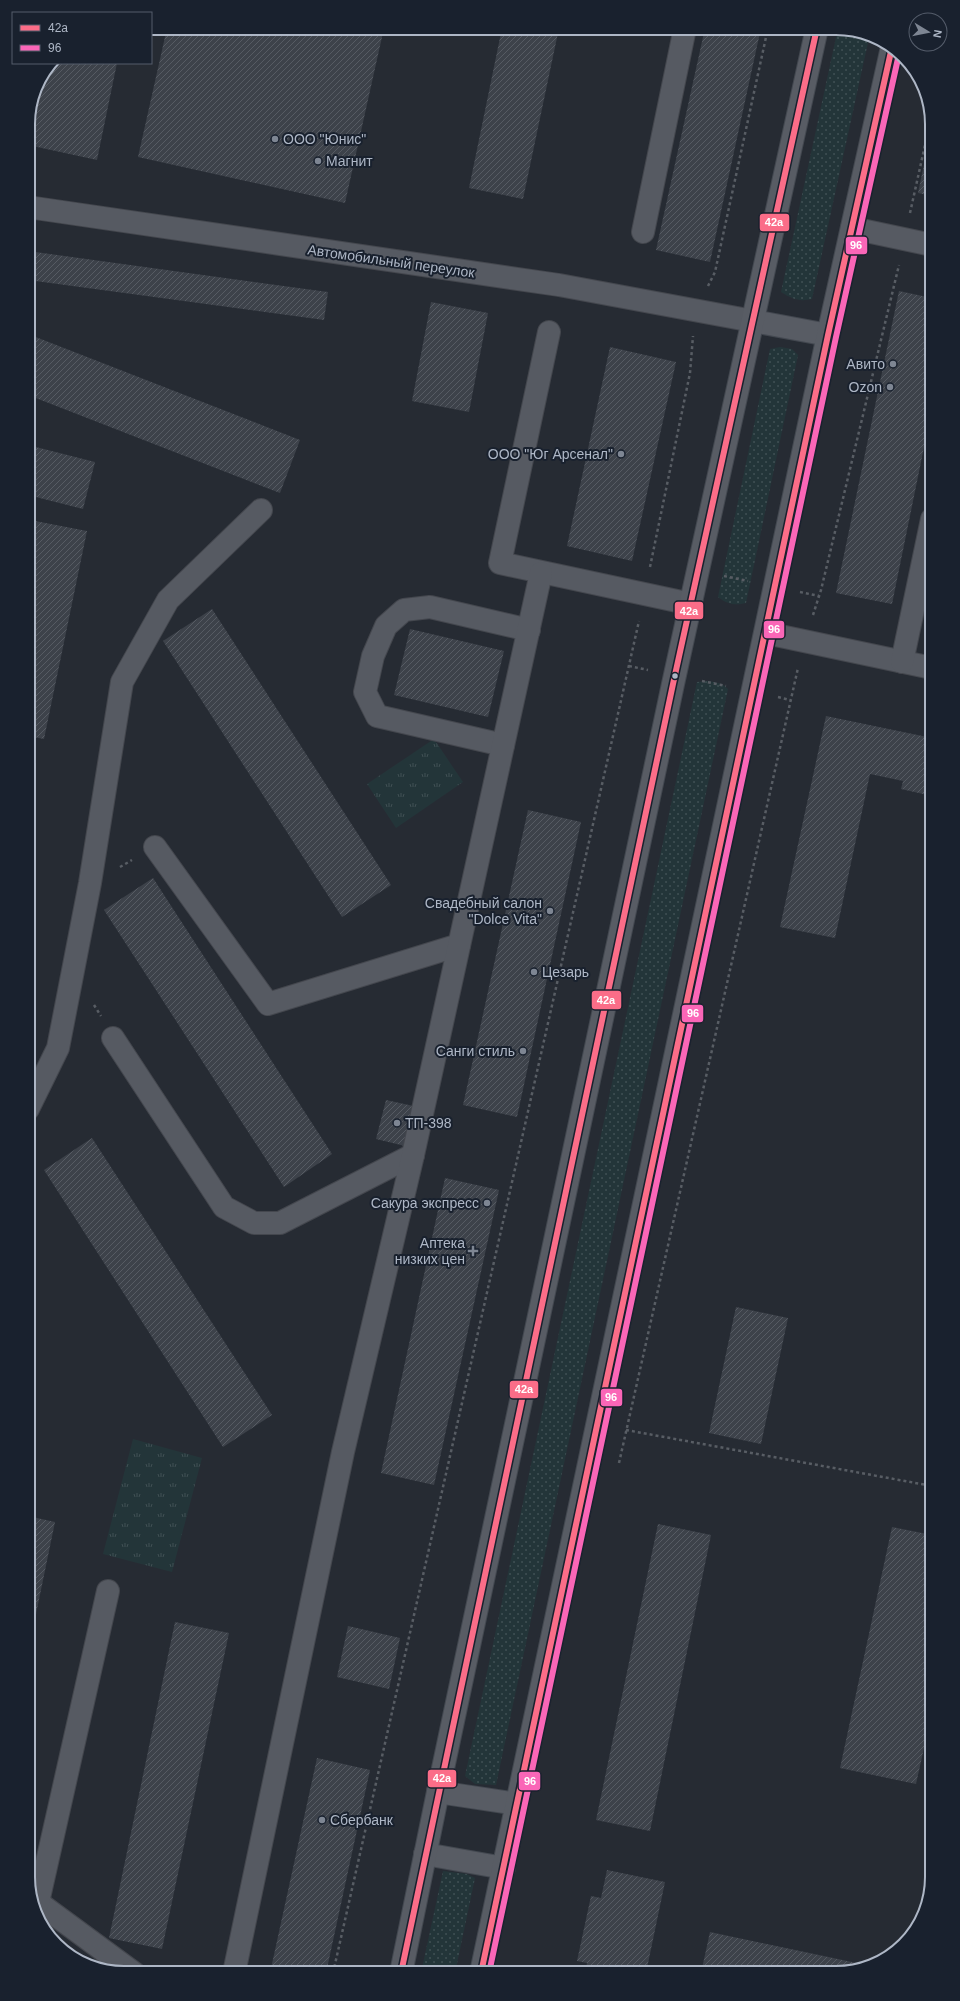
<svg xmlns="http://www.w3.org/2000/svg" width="960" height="2001" viewBox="0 0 960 2001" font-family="Helvetica,sans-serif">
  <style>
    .grass { fill: url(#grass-dots) }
    .park { fill: url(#park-tufts) }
    .building { fill: url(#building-hatch) }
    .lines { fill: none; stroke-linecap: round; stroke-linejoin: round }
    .minor-casing { stroke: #44474e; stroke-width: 24 }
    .major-casing { stroke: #434850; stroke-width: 24 }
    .path { stroke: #585d64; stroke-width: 2.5; stroke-dasharray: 3 3; stroke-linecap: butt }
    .minor { stroke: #565a62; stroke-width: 22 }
    .major { stroke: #585c64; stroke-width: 22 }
    .bus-1-casing { stroke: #19212e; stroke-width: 9 }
    .bus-2-casing { stroke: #19212e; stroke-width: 9 }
    .bus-1 { stroke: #fb6d88; stroke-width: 6 }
    .bus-2 { stroke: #fa66b7; stroke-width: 6 }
    .poi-dot { fill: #7e8693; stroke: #19212e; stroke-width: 1.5 }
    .bus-dot { fill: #aeb7c6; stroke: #19212e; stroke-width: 1.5 }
    .labels { text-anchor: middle; stroke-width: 4; stroke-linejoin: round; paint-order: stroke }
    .poi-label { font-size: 14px; fill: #aeb7c6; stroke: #19212e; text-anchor: end }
    .street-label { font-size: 14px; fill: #aeb7c6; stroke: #19212e }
    .rim { fill: none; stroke: #aeb7c6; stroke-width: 2 }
    .line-badge { stroke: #19212e; stroke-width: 1.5 }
    .badge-label { font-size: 11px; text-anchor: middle; font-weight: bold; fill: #fff }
  </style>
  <defs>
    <pattern id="grass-dots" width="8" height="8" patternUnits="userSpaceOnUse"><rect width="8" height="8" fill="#233539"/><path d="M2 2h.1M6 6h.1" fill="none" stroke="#405054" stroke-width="1.8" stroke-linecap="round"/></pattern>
    <pattern id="park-tufts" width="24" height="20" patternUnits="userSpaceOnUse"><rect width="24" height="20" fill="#233539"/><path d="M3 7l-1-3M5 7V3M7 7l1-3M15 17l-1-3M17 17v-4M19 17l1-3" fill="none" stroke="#405054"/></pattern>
    <pattern id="building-hatch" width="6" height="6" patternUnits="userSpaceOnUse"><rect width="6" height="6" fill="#3d424a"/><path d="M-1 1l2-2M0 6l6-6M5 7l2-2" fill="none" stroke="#565b63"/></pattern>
  </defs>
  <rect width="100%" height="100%" fill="#262b33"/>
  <!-- grass -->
  <g class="grass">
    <path d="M838 28 869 38 812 299C799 302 792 299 781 292Z"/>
    <path d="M780 347 792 349 798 355 746 603C735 606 727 604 718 597L770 349Z"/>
    <polygon points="709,681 722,684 728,689 496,1785 475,1784 465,1776 697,682"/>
    <polygon points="443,1871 467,1874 475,1878 455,1973 421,1973"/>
  </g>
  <!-- park -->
  <g class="park">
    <polygon points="434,739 463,782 396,828 367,784"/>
    <polygon points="133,1439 202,1458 172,1572 103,1554"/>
  </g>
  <!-- building -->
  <g class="building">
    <polygon points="167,28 384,28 345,203 138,157"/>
    <polygon points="502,28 559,28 523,199 469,188"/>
    <polygon points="705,28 761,28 710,262 656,250"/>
    <polygon points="52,63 117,63 97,160 28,145 28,118 35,87"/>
    <polygon points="931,131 932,131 932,196 918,193"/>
    <polygon points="28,251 328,292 324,320 28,280"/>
    <polygon points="899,291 932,298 932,408 892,604 836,593"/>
    <polygon points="431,302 488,313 469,412 412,401"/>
    <polygon points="28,334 300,440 280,493 28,395"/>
    <polygon points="610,347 676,362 632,561 567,546"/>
    <polygon points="28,445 95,462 83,509 28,495"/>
    <polygon points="30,520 87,531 44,739 28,736 28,530"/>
    <polygon points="212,609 391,885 342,917 163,641"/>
    <polygon points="410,629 504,651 488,717 394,695"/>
    <polygon points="826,716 932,738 932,796 901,789 903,781 870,774 835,938 780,927"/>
    <polygon points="528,810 581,822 517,1117 463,1105"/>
    <polygon points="153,878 332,1154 284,1187 104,910"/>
    <polygon points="386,1100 418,1107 409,1147 376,1139"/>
    <polygon points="92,1138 272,1415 223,1447 44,1170"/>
    <polygon points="445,1178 499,1190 434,1485 381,1473"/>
    <polygon points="736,1307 788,1318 761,1444 709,1433"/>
    <polygon points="28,1516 55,1522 29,1648 28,1648"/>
    <polygon points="658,1524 711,1535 650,1831 596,1820"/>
    <polygon points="892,1527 932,1535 932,1712 916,1784 840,1768"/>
    <polygon points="175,1622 229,1633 162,1949 109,1938"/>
    <polygon points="348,1626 400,1638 389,1689 337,1677"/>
    <polygon points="317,1758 370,1770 326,1973 270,1973"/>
    <polygon points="607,1870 665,1882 646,1973 585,1973 587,1963 577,1961 591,1896 601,1898"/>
    <polygon points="710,1932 871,1966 836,1973 701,1973"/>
  </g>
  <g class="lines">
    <defs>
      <g id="minor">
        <polyline points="28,207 559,285 753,321"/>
        <polyline points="852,228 932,245"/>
        <polyline points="643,232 685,28"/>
        <polyline points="549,332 500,563 691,604"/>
        <polyline points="766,633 932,668"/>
        <polyline points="902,662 932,519"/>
        <polyline points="503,745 377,716 365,692 373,656 386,626 404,610 430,607 529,630"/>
        <polyline points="155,847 268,1004 459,945"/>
        <polyline points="113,1038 224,1207 254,1223 280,1223 413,1155"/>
        <polyline points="28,1109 58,1048 90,883 122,682 168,600 261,510"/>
        <polyline points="32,1898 134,1973"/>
        <polyline points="38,1902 108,1591"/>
        <polyline points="234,1973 343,1452 413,1155 541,573"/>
      </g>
      <g id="major">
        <polyline points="753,321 828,335"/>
        <polyline points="438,1792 517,1804"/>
        <polyline points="425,1854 504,1868"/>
        <polyline points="401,1973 438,1792 673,684 817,28"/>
        <polyline points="481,1973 828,335 892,47"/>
      </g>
    </defs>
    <!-- minor casing -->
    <use href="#minor" class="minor-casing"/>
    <!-- major casing -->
    <use href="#major" class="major-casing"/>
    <!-- path -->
    <g class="path">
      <polyline points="910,213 931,118"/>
      <polyline points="708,286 715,272 768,28"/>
      <polyline points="650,567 690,373 693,336"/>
      <polyline points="724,576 748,581"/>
      <polyline points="800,592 819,596"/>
      <polyline points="813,615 821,590 899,265"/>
      <polyline points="629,666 648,670"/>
      <polyline points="702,681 726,686"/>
      <polyline points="778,697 790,700"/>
      <polyline points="120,867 132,860"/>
      <polyline points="94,1005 101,1016"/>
      <polyline points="626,1430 932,1486"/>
      <polyline points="619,1463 798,668"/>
      <polyline points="333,1973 639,621"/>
    </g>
    <!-- minor -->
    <use href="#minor" class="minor"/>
    <!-- major -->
    <use href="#major" class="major"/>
    <defs>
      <g id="bus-1">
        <polyline points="401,1973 673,684 817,28"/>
        <polyline points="481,1973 828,335 892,47"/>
      </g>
      <polyline id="bus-2" points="489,1973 836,337 899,54"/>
    </defs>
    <!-- bus-1 casing -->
    <use href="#bus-1" class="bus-1-casing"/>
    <!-- bus-2 casing -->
    <use href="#bus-2" class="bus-2-casing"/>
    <!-- bus-1 -->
    <use href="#bus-1" class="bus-1"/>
    <!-- bus-2 -->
    <use href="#bus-2" class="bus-2"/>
  </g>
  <!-- markers -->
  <g class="poi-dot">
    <circle cx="275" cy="139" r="4"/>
    <circle cx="318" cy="161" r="4"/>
    <circle cx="893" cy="364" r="4"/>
    <circle cx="890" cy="387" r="4"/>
    <circle cx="621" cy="454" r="4"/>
    <circle cx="550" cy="911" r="4"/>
    <circle cx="534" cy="972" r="4"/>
    <circle cx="523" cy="1051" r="4"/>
    <circle cx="397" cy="1123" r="4"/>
    <circle cx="487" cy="1203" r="4"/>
    <path d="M471 1245h4v4h4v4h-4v4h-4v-4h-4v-4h4z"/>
    <circle cx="322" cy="1820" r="4"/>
  </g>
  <circle class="bus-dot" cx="675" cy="676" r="3.5"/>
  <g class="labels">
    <!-- poi labels -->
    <g class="poi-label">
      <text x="283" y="144" text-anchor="start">ООО "Юнис"</text>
      <text x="326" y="166" text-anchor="start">Магнит</text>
      <text x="885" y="369">Авито</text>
      <text x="882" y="392">Ozon</text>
      <text x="613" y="459">ООО "Юг Арсенал"</text>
      <text x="542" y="908">Свадебный салон<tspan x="542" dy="16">"Dolce Vita"</tspan></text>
      <text x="542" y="977" text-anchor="start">Цезарь</text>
      <text x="515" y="1056">Санги стиль</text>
      <text x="405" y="1128" text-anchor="start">ТП-398</text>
      <text x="479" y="1208">Сакура экспресс</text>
      <text x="465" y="1248">Аптека<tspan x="465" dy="16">низких цен</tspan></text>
      <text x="330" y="1825" text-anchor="start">Сбербанк</text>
    </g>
    <!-- street labels -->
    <g class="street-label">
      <text transform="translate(391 261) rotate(8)" y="5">Автомобильный переулок</text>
    </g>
  </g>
  <!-- crop -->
  <path d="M0 0H960V2001H0ZM124 35H836A89 89 0 0 1 925 124V1877A89 89 0 0 1 836 1966H124A89 89 0 0 1 35 1877V124A89 89 0 0 1 124 35Z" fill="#19212e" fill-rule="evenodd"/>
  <path class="rim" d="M124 35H836A89 89 0 0 1 925 124V1877A89 89 0 0 1 836 1966H124A89 89 0 0 1 35 1877V124A89 89 0 0 1 124 35Z"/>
  <g class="line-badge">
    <rect x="759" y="213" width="31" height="19" rx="4" fill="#fb6d88"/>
    <rect x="845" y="236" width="23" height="19" rx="4" fill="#fa66b7"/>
    <rect x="674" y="601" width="30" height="19" rx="4" fill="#fb6d88"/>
    <rect x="763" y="620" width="22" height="19" rx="4" fill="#fa66b7"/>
    <rect x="591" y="990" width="31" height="20" rx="4" fill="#fb6d88"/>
    <rect x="681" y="1004" width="23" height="19" rx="4" fill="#fa66b7"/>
    <rect x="509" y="1380" width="30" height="19" rx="4" fill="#fb6d88"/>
    <rect x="600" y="1388" width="23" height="19" rx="4" fill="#fa66b7"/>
    <rect x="427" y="1769" width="30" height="19" rx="4" fill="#fb6d88"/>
    <rect x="518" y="1771" width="23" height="20" rx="4" fill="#fa66b7"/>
  </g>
  <g class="badge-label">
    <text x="774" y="226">42a</text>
    <text x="856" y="249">96</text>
    <text x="689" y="615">42a</text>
    <text x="774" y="633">96</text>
    <text x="606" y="1004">42a</text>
    <text x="693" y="1017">96</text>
    <text x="524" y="1393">42a</text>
    <text x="611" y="1401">96</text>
    <text x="442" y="1782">42a</text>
    <text x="530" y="1785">96</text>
  </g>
  <!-- legend -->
  <rect x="12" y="12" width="140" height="52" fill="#19212e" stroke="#555d6b"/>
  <rect x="20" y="25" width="20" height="6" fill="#fb6d88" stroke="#555d6b"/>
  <text x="48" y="32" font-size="12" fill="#aeb7c6">42a</text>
  <rect x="20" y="45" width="20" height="6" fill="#fa66b7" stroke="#555d6b"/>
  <text x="48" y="52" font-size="12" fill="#aeb7c6">96</text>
  <!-- north arrow -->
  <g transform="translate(928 32) rotate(100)"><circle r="19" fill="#19212e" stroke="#555d6b"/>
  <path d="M0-3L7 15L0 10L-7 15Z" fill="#7e8693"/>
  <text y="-6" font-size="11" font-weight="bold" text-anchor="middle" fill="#aeb7c6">N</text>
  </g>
</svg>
